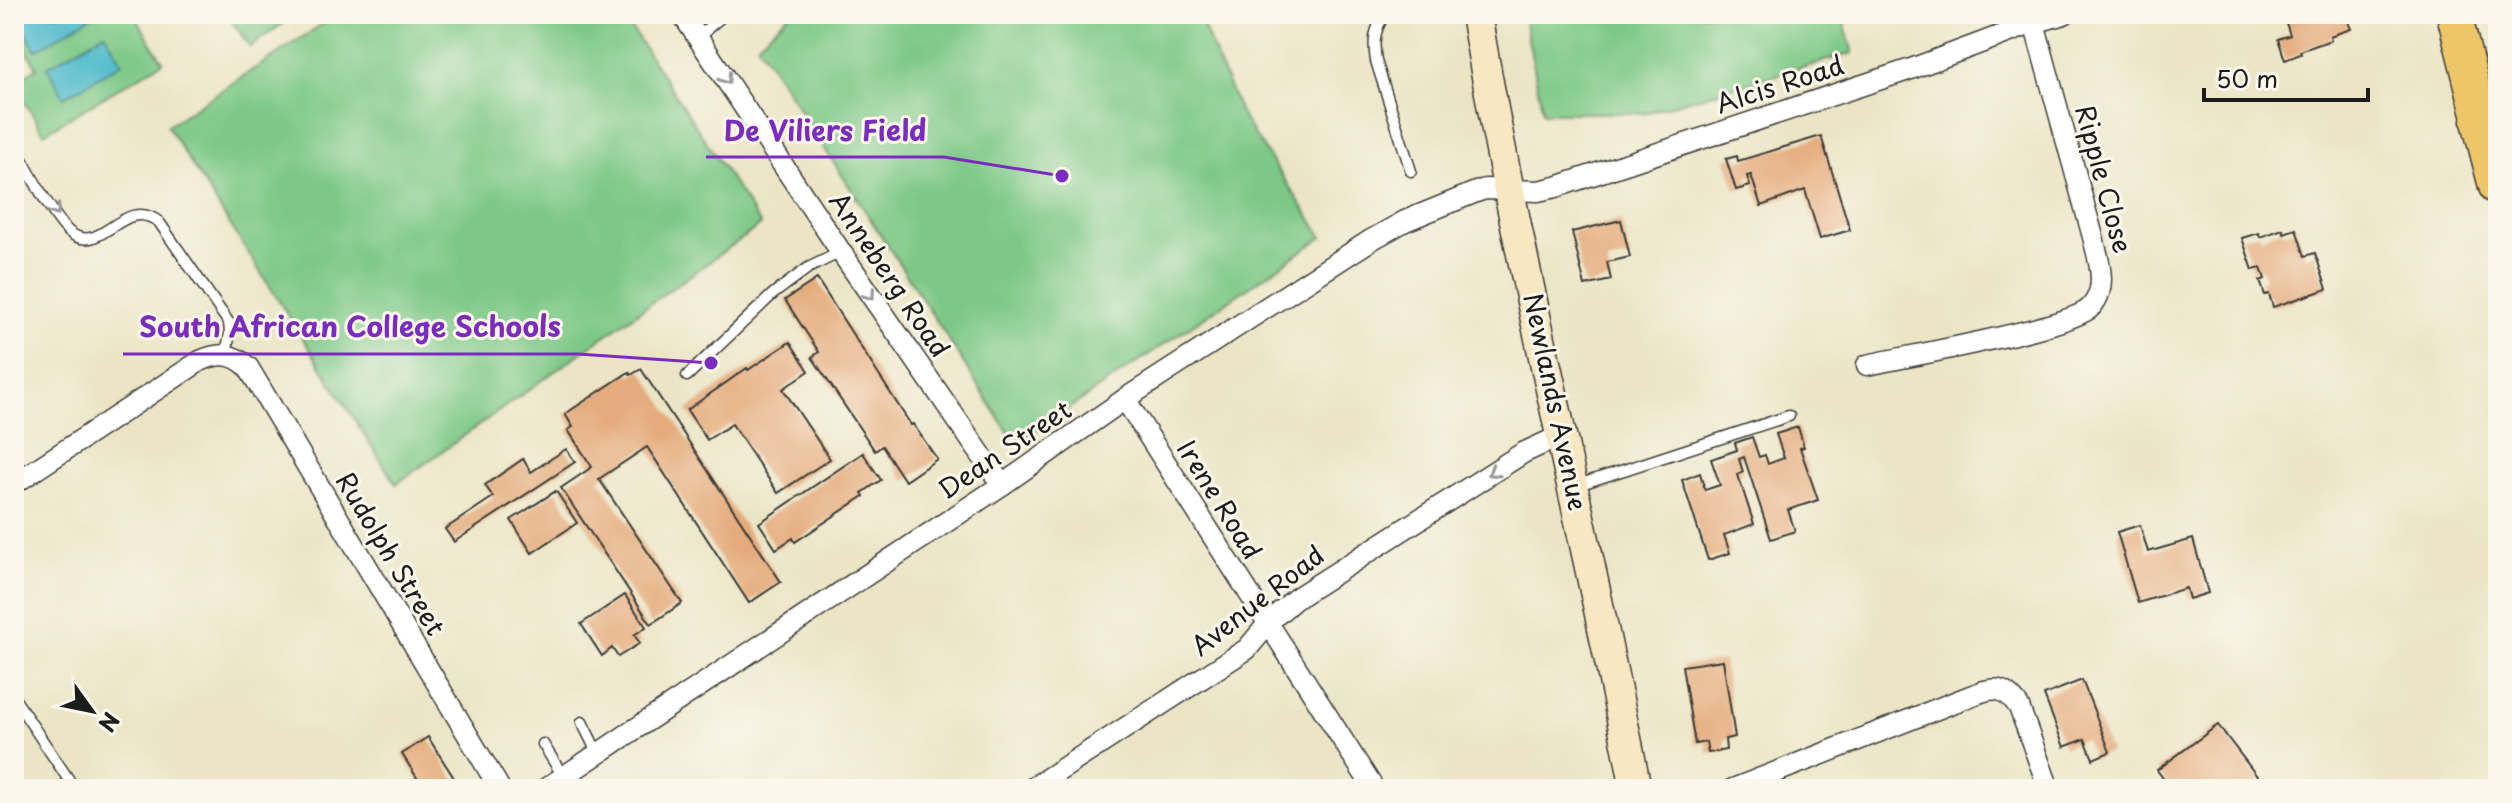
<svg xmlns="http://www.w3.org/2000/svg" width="2512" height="803" viewBox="0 0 2512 803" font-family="'Playpen Sans',sans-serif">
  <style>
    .green { fill: #7bc886; stroke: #4c7251; stroke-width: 2 }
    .water { fill: #51bccc; stroke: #366c74; stroke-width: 2 }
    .building { fill: #e4ab7c }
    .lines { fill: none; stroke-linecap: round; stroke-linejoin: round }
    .service-casing { stroke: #3b3a36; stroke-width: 13 }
    .minor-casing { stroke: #3b3a36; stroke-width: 23 }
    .secondary-casing { stroke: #3b3a36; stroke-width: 33 }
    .trunk-casing { stroke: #3b3a36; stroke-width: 37 }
    .motorway-casing { stroke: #3b3a36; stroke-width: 41 }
    .service { stroke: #fff; stroke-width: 10 }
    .minor { stroke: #fff; stroke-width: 20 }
    .secondary { stroke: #f7e8c3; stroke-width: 30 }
    .trunk { stroke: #ecc669; stroke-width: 34 }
    .motorway { stroke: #ecc669; stroke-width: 38 }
    .oneway { stroke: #999 }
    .labels { text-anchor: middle; stroke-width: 6; stroke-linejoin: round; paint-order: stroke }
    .street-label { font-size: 26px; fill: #1c1c1c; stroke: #fbf7ec }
    .leader { fill: none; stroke: #7b2cbf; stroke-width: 3 }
    .callout-dot { fill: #7b2cbf; stroke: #fbf7ec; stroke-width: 3 }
    .callout-label { font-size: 28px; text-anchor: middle; font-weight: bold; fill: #7b2cbf; stroke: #fbf7ec; stroke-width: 6; stroke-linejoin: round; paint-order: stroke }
  </style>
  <rect width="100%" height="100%" fill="#fbf7ec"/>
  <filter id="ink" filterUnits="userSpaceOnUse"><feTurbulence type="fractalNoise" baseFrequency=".0125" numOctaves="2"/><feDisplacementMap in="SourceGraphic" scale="16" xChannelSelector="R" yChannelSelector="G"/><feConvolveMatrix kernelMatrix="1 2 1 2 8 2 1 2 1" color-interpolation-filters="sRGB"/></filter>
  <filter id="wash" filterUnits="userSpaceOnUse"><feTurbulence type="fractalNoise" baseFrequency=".006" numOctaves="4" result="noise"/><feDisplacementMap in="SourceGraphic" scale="32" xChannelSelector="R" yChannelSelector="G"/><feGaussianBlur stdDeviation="1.8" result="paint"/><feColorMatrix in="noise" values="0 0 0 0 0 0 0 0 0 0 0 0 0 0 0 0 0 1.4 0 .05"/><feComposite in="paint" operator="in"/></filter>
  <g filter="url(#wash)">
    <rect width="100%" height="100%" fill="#ebe5c6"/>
    <!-- green -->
    <g class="green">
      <polygon points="14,14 134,14 163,62 44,133 14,85 14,82 37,68 14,29"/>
      <polygon points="227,14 296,14 250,47"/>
      <polygon points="338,14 622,14 761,225 396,484 167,126"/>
      <polygon points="790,14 1198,14 1241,115 1323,237 1016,444 757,44"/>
      <polygon points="1523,14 1841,14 1853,53 1644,113 1543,113"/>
    </g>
    <!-- water -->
    <g class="water">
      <polygon points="15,14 93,14 94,15 36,50"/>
      <polygon points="105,33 122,63 64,97 47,67"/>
    </g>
    <g id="blocks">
      <!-- building -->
      <g class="building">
        <polygon points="2283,14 2322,14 2323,16 2345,14 2351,29 2330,36 2331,40 2300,51 2301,54 2285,60 2278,39 2290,35"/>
        <polygon points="1821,136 1850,230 1820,239 1805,190 1761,206 1751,175 1747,176 1750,186 1736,190 1726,159 1737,156 1738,161"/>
        <polygon points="1621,220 1630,257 1607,262 1611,280 1585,286 1572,232"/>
        <polygon points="2283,229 2284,233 2296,229 2305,256 2315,253 2327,289 2273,307 2269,294 2265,295 2260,281 2265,279 2261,268 2253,270 2242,238 2259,233 2260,237"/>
        <polygon points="817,279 911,425 913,424 937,459 905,481 882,446 875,451 812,357 819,352 785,300"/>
        <polygon points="790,342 809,371 783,389 830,459 778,493 732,424 707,440 687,410 747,368 748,370"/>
        <polygon points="641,369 781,582 749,603 647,447 599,479 682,603 651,624 561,488 592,467 568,430 573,427 565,414 629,372 631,375"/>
        <polygon points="1798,427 1804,447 1800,448 1818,500 1788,510 1795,531 1771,539 1744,457 1739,459 1743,472 1738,475 1754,524 1724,535 1730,553 1708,560 1682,480 1700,473 1705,490 1720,485 1711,459 1737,450 1735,443 1752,437 1759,457 1765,455 1768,464 1784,458 1776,434"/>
        <polygon points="566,449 575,462 454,542 445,529 493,497 485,485 523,459 531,472"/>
        <polygon points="863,453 881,480 862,493 864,496 795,542 793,538 776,549 759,523"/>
        <polygon points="556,491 577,523 532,553 511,520"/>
        <polygon points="2140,525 2148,552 2193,539 2208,593 2189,599 2186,588 2138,603 2117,532"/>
        <polygon points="625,595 646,627 634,635 640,643 618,657 612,648 602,656 581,624"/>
        <polygon points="1723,660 1735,737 1725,739 1726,750 1708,753 1706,742 1695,744 1682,666"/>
        <polygon points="2082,680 2110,752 2093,759 2085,739 2064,747 2044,695"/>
        <polygon points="2218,725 2260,780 2249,789 2191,789 2186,783 2178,789 2171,789 2157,770"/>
        <polygon points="428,737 461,789 424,789 402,754"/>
      </g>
    </g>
  </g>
  <g filter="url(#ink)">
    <use href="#blocks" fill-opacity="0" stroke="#3b3a36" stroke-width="2"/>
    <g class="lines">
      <defs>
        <g id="service">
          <path d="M1385 14C1374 30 1373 42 1376 61L1411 171"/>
          <polyline points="700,40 708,28 725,14"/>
          <path d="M14 145C26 166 52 216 68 231 101 260 122 194 159 222L229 323 230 333 226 354"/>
          <polyline points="687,376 773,294 808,268 841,252"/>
          <polyline points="1575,486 1789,416"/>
          <polyline points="14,698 75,789"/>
          <polyline points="582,722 598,754"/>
          <polyline points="543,744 563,776"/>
        </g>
        <g id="minor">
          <polyline points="682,14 841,252 1002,485"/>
          <path d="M1867 365C1903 357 2074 327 2091 307 2109 287 2098 259 2093 237L2034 23"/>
          <polyline points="1125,399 1374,789"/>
          <path d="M14 484 200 361C219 352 233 353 248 367L500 789"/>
          <polyline points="545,789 1002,485 1125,399 1371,240 1405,221 1476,192 1485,189 1538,191 1556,187 1911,69 2034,23 2064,14"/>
          <polyline points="1031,789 1247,649 1273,618 1295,599 1523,453 1562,435"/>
          <path d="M1733 789 1965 698C1989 689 2001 681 2019 707L2049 789"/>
        </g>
        <path id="secondary" d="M1476 14C1520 274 1586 530 1636 789"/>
        <polyline id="trunk" points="2454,14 2481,121"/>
        <polyline id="motorway" points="2481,121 2498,186"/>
      </defs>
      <!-- service casing -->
      <use href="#service" class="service-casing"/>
      <!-- minor casing -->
      <use href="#minor" class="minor-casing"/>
      <!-- secondary casing -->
      <use href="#secondary" class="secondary-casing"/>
      <!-- trunk casing -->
      <use href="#trunk" class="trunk-casing"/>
      <!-- motorway casing -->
      <use href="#motorway" class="motorway-casing"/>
      <!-- service -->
      <use href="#service" class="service"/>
      <!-- minor -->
      <use href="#minor" class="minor"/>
      <!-- secondary -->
      <use href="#secondary" class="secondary"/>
      <!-- trunk -->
      <use href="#trunk" class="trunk"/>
      <!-- motorway -->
      <use href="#motorway" class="motorway"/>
    </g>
    <!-- one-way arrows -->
    <defs><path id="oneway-chevron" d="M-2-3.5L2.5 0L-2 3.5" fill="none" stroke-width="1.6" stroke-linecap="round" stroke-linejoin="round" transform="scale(2)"/></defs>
    <g class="oneway">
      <use href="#oneway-chevron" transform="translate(726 79) rotate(57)"/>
      <use href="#oneway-chevron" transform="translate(55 211) rotate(57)"/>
      <use href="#oneway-chevron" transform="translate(870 295) rotate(55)"/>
      <use href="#oneway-chevron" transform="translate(1493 472) rotate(148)"/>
    </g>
  </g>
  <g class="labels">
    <!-- street labels -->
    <g class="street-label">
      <text transform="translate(1780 85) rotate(-18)" y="9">Alcis Road</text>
      <text transform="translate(2103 179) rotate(75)" y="9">Ripple Close</text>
      <text transform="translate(889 275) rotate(56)" y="9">Anneberg Road</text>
      <text transform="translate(1555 402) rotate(78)" y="9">Newlands Avenue</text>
      <text transform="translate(1005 450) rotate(-34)" y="9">Dean Street</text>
      <text transform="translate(1219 500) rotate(58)" y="9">Irene Road</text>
      <text transform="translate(390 554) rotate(59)" y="9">Rudolph Street</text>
      <text transform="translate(1258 601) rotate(-38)" y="9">Avenue Road</text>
    </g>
  </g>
  <!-- callouts -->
  <path class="leader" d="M1062 176L944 157H706M711 363L578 354H123"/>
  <g class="callout-dot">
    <circle cx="1062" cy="176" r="8"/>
    <circle cx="711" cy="363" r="8"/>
  </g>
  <g class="callout-label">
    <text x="825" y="141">De Viliers Field</text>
    <text x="350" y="337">South African College Schools</text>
  </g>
  <!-- margin -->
  <rect width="2512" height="803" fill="none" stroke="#fbf7ec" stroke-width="48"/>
  <!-- north arrow -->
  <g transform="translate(92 711) rotate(123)" stroke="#fbf7ec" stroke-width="6" paint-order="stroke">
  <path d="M0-6L14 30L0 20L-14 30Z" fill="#1c1c1c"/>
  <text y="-12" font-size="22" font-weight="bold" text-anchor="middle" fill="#1c1c1c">N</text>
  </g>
  <!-- scale -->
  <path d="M2204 88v12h164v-12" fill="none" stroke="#1c1c1c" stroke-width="4"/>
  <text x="2216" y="88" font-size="24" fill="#1c1c1c" stroke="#fbf7ec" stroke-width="6" paint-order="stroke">50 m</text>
</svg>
